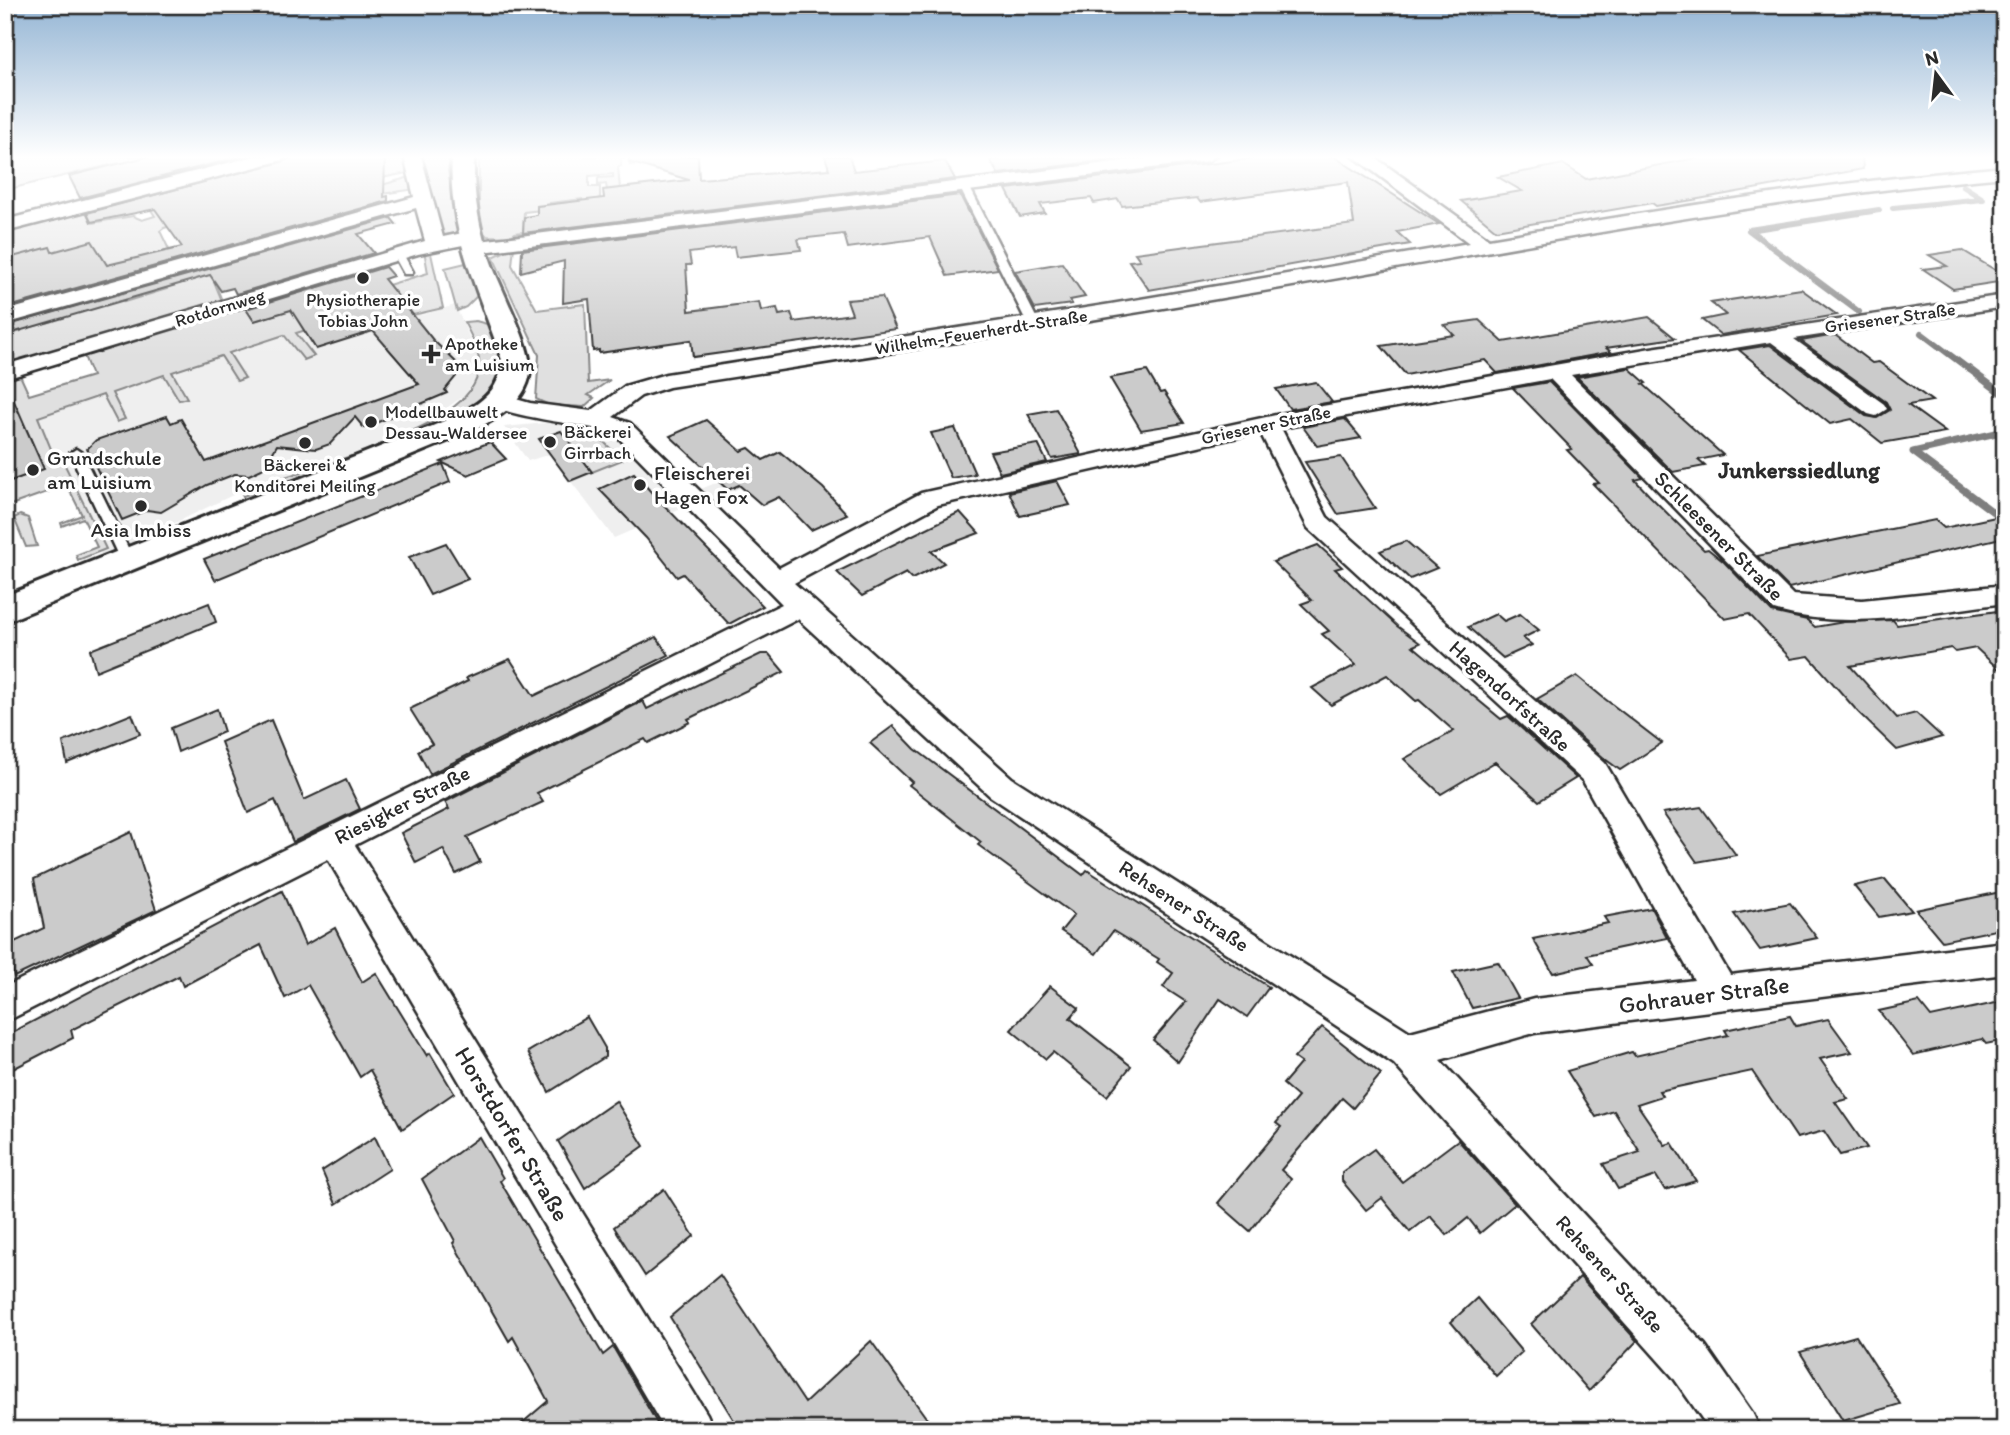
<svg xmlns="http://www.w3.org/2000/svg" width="2010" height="1435" viewBox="0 0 2010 1435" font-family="Itim,sans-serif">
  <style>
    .built { fill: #efefef }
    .green { fill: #e0e0e0; stroke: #868686; stroke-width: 2 }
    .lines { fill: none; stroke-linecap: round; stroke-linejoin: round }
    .stream-far1 { stroke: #7e7e7e; stroke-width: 6 }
    .stream { stroke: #7e7e7e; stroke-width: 7 }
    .building { fill: #cbcbcb; stroke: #2b2b2b; stroke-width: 2 }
    .lane-casing { stroke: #2b2b2b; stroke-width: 5 }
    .street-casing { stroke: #2b2b2b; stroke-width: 5 }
    .secondary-casing { stroke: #2b2b2b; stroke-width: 6 }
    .lane { fill: #fff; fill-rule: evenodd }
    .street { fill: #fff; fill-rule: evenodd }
    .secondary { fill: #fff; fill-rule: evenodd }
    .poi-dot { fill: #2b2b2b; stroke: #fff; stroke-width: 2.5 }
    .labels { text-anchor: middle; stroke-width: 7; stroke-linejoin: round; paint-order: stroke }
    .far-poi-label { font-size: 18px; fill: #2b2b2b; stroke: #fff; text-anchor: start }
    .far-street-label { font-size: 18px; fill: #2b2b2b; stroke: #fff }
    .poi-label { font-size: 21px; fill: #2b2b2b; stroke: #fff; text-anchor: start }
    .street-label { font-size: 21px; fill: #2b2b2b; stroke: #fff }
    .neighbourhood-label { font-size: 23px; font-weight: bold; fill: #2b2b2b; stroke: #fff }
    .near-street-label { font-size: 24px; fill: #2b2b2b; stroke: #fff }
  </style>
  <rect width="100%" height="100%" fill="#fff"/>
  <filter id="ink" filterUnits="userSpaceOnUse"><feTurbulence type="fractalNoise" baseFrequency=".0143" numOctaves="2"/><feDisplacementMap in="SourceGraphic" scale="14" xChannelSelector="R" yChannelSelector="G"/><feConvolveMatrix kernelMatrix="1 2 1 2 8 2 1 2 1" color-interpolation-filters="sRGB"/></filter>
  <g filter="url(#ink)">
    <!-- built -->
    <g class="built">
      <polygon points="402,301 422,315 455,305 479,359 479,373 465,395 420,427 368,450 241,491 103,558 67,485 5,507 5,413 32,404 38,417 294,332"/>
      <polygon points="566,421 603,431 620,443 675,500 739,473 749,483 701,508 695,503 614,538 550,454 528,461 504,427"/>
    </g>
    <!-- green -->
    <g class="green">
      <polygon points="5,156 147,156 121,167 118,163 5,190"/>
      <polygon points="293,156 298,156 295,170 353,156 408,156 412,172 366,181 382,185 410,177 416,189 361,197 345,210 354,216 326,224 309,207 265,232 271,240 188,264 185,258 247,206 164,228 160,231 177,266 102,288 83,262 5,282 5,245 13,242 8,228 86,212 92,223 133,216 142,220 155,216 141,195 170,187 169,192 209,187 205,179"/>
      <polygon points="416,156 450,156 448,171 460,232 440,236"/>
      <polygon points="479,156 662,156 658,162 630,165 630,157 621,158 621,166 618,167 620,189 607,190 606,184 598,185 598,178 613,177 613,174 589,176 589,187 600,187 600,198 596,199 596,204 583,206 582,199 550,203 550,209 524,212 523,229 549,229 515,233 510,237 487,236 479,228"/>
      <polygon points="514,247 512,265 537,310 585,304 588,383 610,380 588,395 594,398 584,407 549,405 536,399 539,355 493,257"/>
      <polygon points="430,249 443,308 413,315 402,301 296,333 314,356 304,360 284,335 229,353 245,378 237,381 221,356 172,372 187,398 179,400 164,375 112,393 125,419 117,422 103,395 38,417 53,454 59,453 106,549 78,560 76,555 97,547 83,518 62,526 61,523 82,515 67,485 5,507 5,483 43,469 18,409 5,413 5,377 19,373 29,395 92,376 84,356 92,354 91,350 273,295 275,299 246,308 254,321 302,306 294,294 300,292 297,287 315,282 322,290 352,296 428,273 424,250"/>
      <polygon points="470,262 477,296 466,307 457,311 445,268"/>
      <polygon points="211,264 220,276 213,279 223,303 5,369 5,336 21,331 16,318 23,316 28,328 53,321 48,308 69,303 73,314 107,304 103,294 117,289 124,302 167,289 160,277 171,274 178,284 206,275 200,266"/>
      <path d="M476 321 487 324C539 400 421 432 370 453L368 450C401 436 468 413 478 374 483 356 472 337 464 322Z"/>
      <polygon points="564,434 598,436 622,460 592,472"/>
      <polygon points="351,456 355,459 243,496 241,491"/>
      <polygon points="20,515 28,518 37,546 26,547 14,518"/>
    </g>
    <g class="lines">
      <!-- stream-far1 -->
      <g class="stream-far1">
        <polyline points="1893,208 1983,199 1963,186"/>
        <polyline points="1859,312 1749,230 1879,210"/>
        <polyline points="1921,333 1970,370"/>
      </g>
      <!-- stream -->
      <g class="stream">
        <polyline points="1968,368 2005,396"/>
        <polyline points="2005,431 1913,452 2005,521"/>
      </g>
    </g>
    <!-- building -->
    <g class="building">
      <polygon points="150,156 243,156 80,198 69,176"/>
      <polygon points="300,156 385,156 384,197 388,196 388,201 5,308 5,259 50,247 52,252 92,241 107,265 182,247 155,209 91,222 87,213"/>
      <polygon points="629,156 698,156 699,179 829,169 825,156 849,156 854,171 945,161 955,179 523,233 524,217 537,215 537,206 604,198 603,190 689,180 629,162"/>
      <polygon points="997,156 1138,156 998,174 990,160 999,159"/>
      <polygon points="1273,156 1333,156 1439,224 1397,232 1410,244 1149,290 1129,261 1140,260 1135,253 1354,224 1348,182 1200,202 1197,198 1122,206 1118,199 1094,203 1091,198 1040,204 1045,213 1020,217 1006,189"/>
      <polygon points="1707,156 1862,156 1863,169 1693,200 1656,206 1652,203 1496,230 1461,201 1522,191 1498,177 1563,164 1586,179"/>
      <polygon points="960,195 998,269 947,276 930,237 848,248 844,234 798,239 801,250 736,257 734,247 689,253 691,265 686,265 689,311 759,302 761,311 777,308 779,315 791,313 794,322 852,314 847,300 882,297 896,329 693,357 691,340 599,353 599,350 593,351 589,299 563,303 564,261 521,272 522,250"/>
      <polygon points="391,218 396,224 358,234 374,253 236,294 233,288 221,291 210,275 5,335 5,326"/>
      <polygon points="1962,250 2005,276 2005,281 1953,289 1923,269 1947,266 1929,255"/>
      <polygon points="1062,263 1085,297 1070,300 1072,304 1035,309 1015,271"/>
      <polygon points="385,267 393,276 384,279 433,340 457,363 452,370 457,375 445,390 447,393 364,428 355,417 330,444 316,449 277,445 272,454 273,459 262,469 249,475 235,474 207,485 161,512 147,510 122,520 87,449 96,440 167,416 171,423 181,419 206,462 419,384 373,331 316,349 291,310 254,321 246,309"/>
      <polygon points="1801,289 1837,315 1721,335 1702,320 1726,315 1711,303"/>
      <polygon points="1649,317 1675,338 1606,348 1611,352 1497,373 1485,360 1406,375 1381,346 1454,335 1444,325 1479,320 1503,342"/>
      <polygon points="1835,335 1872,363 1879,362 1932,401 1908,405 1945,432 1882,443 1852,419 1830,424 1739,350 1770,345 1866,416 1877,418 1890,410 1886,402 1801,341"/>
      <polygon points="1629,368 1646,383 1643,384 1723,455 1698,460 1705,466 1673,472 1577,377"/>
      <polygon points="1147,371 1160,393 1164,392 1184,423 1141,430 1110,378"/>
      <polygon points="5,381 44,469 5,483"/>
      <polygon points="1316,382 1332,402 1290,409 1276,389"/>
      <polygon points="1549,382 1643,478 1635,480 1649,495 1704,550 1708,549 1724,562 1772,612 1807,620 1815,627 1844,622 1893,620 1897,625 2005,610 2005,675 1976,648 1955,652 1951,648 1850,666 1897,718 1916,713 1942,737 1897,750 1858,712 1809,656 1791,659 1749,614 1725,619 1593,484 1599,483 1567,450 1572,449 1513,388"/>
      <polygon points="1056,409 1081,454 1052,459 1028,414"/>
      <polygon points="1345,419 1361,438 1317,446 1303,427"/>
      <polygon points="706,420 741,451 749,448 763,460 780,452 823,488 847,514 811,530 779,497 762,505 739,485 728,490 670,436"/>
      <polygon points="955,428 975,474 951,478 931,433"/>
      <polygon points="561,431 572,445 592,472 570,481 539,439"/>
      <polygon points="490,442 506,459 468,475 441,462"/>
      <polygon points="1038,444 1047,462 1000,473 990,452"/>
      <polygon points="1341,457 1375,508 1338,514 1305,462"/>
      <polygon points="443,464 450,482 215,580 204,559"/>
      <polygon points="634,473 653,494 763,606 729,624 683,574 677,577 646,538 599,489"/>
      <polygon points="1057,481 1070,505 1020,516 1009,492"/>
      <polygon points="960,512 979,533 931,551 944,563 912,579 906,573 862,596 837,572"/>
      <polygon points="2005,515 2005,537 1789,588 1757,556 1935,520 1944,528"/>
      <polygon points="1406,541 1437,568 1410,579 1380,551"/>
      <polygon points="446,543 468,579 430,595 409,557"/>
      <polygon points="1318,545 1342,567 1335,569 1397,626 1420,643 1413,646 1501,719 1508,716 1576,778 1539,801 1495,762 1441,794 1404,759 1454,731 1419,700 1416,701 1387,675 1331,705 1312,688 1356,665 1322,634 1329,631 1301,604 1312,600 1273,562"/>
      <polygon points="209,603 216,622 96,671 90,650"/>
      <polygon points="1496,614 1504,621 1520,614 1539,630 1523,638 1532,645 1503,658 1468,627"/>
      <polygon points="656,637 669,655 430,774 418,751 432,744 410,709 468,681 466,678 510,659 534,696"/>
      <polygon points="761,654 769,654 784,672 688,719 690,722 648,743 645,739 537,793 543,802 467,837 480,862 456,874 443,849 416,863 401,833 449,809 445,802 643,701 647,709"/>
      <polygon points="1577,676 1605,699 1662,743 1620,770 1605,759 1537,699"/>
      <polygon points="217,709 224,732 178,752 171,728"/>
      <polygon points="132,714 140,734 67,763 63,742"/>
      <polygon points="271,720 304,800 346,780 360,809 293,842 275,800 248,813 221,742"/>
      <polygon points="893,726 915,749 1083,875 1087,870 1269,987 1247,1017 1220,999 1178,1062 1153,1040 1186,1002 1163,987 1173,973 1157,962 1159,959 1113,931 1096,954 1061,931 1074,915 978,845 981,842 909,785 912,782 870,743"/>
      <polygon points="1701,807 1736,855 1697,862 1663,813"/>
      <polygon points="131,832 156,910 14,977 8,945 44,928 34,879"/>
      <polygon points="1885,879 1912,911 1879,917 1854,886"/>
      <polygon points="282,891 305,945 335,928 362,982 376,973 427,1056 430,1053 454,1093 402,1129 370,1070 360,1077 308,985 285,998 261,945 183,986 179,976 71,1030 73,1038 5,1073 5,1036"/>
      <polygon points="2005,891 2005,928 1942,941 1916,910"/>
      <polygon points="1790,903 1817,938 1760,950 1734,914"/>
      <polygon points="1651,908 1667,938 1587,955 1593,964 1553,973 1533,939 1608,923 1604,917"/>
      <polygon points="1498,962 1518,998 1472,1008 1453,972"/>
      <polygon points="1050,986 1079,1008 1070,1018 1131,1066 1107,1096 1053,1052 1046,1059 1011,1030"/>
      <polygon points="2005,1001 2005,1040 1986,1044 1982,1039 1913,1055 1879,1011 1919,1002 1931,1017"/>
      <polygon points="1790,1016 1796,1026 1828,1019 1852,1052 1820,1059 1848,1099 1835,1102 1867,1148 1840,1155 1824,1131 1797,1138 1752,1071 1659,1091 1662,1096 1637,1104 1665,1145 1672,1143 1696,1181 1665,1190 1656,1176 1618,1189 1603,1164 1640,1152 1614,1111 1596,1117 1567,1071 1632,1052 1635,1056 1728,1035 1725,1030"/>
      <polygon points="587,1017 605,1048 605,1057 549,1092 528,1052"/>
      <polygon points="1322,1027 1381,1074 1353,1108 1342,1098 1281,1170 1291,1179 1250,1231 1218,1203 1281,1127 1276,1123 1298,1097 1283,1084 1301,1063 1294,1058"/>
      <polygon points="616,1101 644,1146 585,1188 558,1141"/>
      <polygon points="375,1137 390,1169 336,1204 322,1171"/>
      <polygon points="479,1137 503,1178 500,1181 603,1355 613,1347 661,1430 514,1430 548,1401 513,1337 509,1341 453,1243 455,1241 422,1179"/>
      <polygon points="1458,1140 1515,1204 1480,1233 1468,1218 1447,1235 1430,1216 1410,1232 1382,1198 1366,1210 1342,1181 1342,1172 1374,1149 1402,1182"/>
      <polygon points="664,1189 694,1236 645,1276 614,1227"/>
      <polygon points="720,1275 805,1403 871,1341 935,1430 740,1430 670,1317"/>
      <polygon points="1580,1277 1637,1341 1589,1391 1531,1324"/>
      <polygon points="1477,1298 1522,1352 1496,1376 1451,1322"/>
      <polygon points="1856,1336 1900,1404 1843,1421 1800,1352"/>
    </g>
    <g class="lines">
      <defs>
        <g id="lane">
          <polygon points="964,183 969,186 1040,325 1038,327 1028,325 959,186"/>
          <polygon points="394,252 402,252 413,272 412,274 404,274 393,254"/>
          <polygon points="76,449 82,453 135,562 133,565 123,565 121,562 70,453"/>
        </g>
        <g id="street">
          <polygon points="255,156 285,156 283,160 5,232 5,220"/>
          <polygon points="404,156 421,156 443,237 472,231 479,233 481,237 479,241 1163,156 1216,156 1208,161 475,253 468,251 465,247 468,244 418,254 5,379 5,365 425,241 416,208 5,324 5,311 414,197"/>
          <path d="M1353 156H1373L1489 239C1660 209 1831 182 2005 167V177C1792 196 1583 235 1373 272 1139 313 904 351 669 387L641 396 613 417 630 423 779 568 921 493 1114 450 1294 411 1651 348 2005 295V307L1794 339 1884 404 1887 409 1876 416 1868 414 1771 342 1571 375 1793 595 1862 600 2005 585V603C1929 612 1850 632 1774 610L1550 379 1281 428 1327 517 1605 763 1730 975 2005 942V974L1534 1033 1440 1060 1705 1345 1753 1414 1760 1430H1710L1673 1377 1394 1064 990 796 798 619 355 845 707 1414 714 1430H665L328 859 5 1022V987L782 604 614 433C589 424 498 417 487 401L490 396 498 394 530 403 591 411 625 386 666 374 1111 304 1469 243ZM1260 432 1308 528 1583 781 1694 980 1534 999 1410 1032 1012 778 794 583 938 505Z"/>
        </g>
        <path id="secondary" d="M452 156H474C473 193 478 227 491 262 500 288 533 348 530 372 526 409 481 427 452 439L5 622V596L430 427C462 413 501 400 502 360 479 292 447 230 452 156Z"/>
      </defs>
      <!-- lane casing -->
      <use href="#lane" class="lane-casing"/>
      <!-- street casing -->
      <use href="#street" class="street-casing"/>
      <!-- secondary casing -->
      <use href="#secondary" class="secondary-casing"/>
      <!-- lane -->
      <use href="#lane" class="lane"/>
      <!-- street -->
      <use href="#street" class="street"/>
      <!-- secondary -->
      <use href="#secondary" class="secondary"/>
    </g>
  </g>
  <!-- sky -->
  <linearGradient id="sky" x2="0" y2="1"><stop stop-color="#94b5d4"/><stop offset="0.44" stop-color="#fff"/><stop offset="1" stop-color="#fff" stop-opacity="0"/></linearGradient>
  <rect width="2010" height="357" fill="url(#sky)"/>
  <!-- markers -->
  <g class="poi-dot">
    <circle cx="363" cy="278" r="7"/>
    <path d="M427.5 343.5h7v7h7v7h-7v7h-7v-7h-7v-7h7z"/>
    <circle cx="371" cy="422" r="7"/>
    <circle cx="550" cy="442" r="7"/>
    <circle cx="305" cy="443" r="7"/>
    <circle cx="33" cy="470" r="7"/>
    <circle cx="640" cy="485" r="7"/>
    <circle cx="141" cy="506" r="7"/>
  </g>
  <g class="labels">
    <!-- far-poi labels -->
    <g class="far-poi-label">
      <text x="363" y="306" text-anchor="middle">Physiotherapie<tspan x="363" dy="21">Tobias John</tspan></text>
      <text x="445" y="350">Apotheke<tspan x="445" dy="21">am Luisium</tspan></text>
      <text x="385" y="418">Modellbauwelt<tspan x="385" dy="21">Dessau-Waldersee</tspan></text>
      <text x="564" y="438">Bäckerei<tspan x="564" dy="21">Girrbach</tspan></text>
      <text x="305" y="471" text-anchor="middle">Bäckerei &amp;<tspan x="305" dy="21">Konditorei Meiling</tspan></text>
    </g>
    <!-- far-street labels -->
    <g class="far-street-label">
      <text transform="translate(220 308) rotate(-17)" y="6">Rotdornweg</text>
      <text transform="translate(1890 318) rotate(-8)" y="6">Griesener Straße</text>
      <text transform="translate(981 332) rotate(-9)" y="6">Wilhelm-Feuerherdt-Straße</text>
      <text transform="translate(1266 425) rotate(-12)" y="6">Griesener Straße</text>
    </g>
    <!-- poi labels -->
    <g class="poi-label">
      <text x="47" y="465">Grundschule<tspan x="47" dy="24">am Luisium</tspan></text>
      <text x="654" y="480">Fleischerei<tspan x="654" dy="24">Hagen Fox</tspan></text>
      <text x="141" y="537" text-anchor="middle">Asia Imbiss</text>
    </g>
    <!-- street labels -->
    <g class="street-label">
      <text transform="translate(1719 536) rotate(45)" y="7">Schleesener Straße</text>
      <text transform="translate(1510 696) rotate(42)" y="7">Hagendorfstraße</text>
      <text transform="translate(402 805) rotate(-27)" y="7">Riesigker Straße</text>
      <text transform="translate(1184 906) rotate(33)" y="7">Rehsener Straße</text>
      <text transform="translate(1610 1274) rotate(48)" y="7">Rehsener Straße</text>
    </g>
    <!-- neighbourhood labels -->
    <g class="neighbourhood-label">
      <text x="1799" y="478">Junkerssiedlung</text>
    </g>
    <!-- near-street labels -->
    <g class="near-street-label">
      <text transform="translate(1704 995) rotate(-7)" y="8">Gohrauer Straße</text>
      <text transform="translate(512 1134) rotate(59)" y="8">Horstdorfer Straße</text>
    </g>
  </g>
  <!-- margin -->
  <rect width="2010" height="1435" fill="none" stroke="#fff" stroke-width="28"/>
  <rect x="14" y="14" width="1982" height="1407" fill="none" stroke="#2b2b2b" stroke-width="2.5" filter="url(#ink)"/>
  <!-- north arrow -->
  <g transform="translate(1936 74) rotate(345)" stroke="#ffffff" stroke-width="5" paint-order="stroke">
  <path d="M0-5L12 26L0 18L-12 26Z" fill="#2b2b2b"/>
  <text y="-10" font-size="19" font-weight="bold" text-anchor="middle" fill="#2b2b2b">N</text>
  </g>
</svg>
